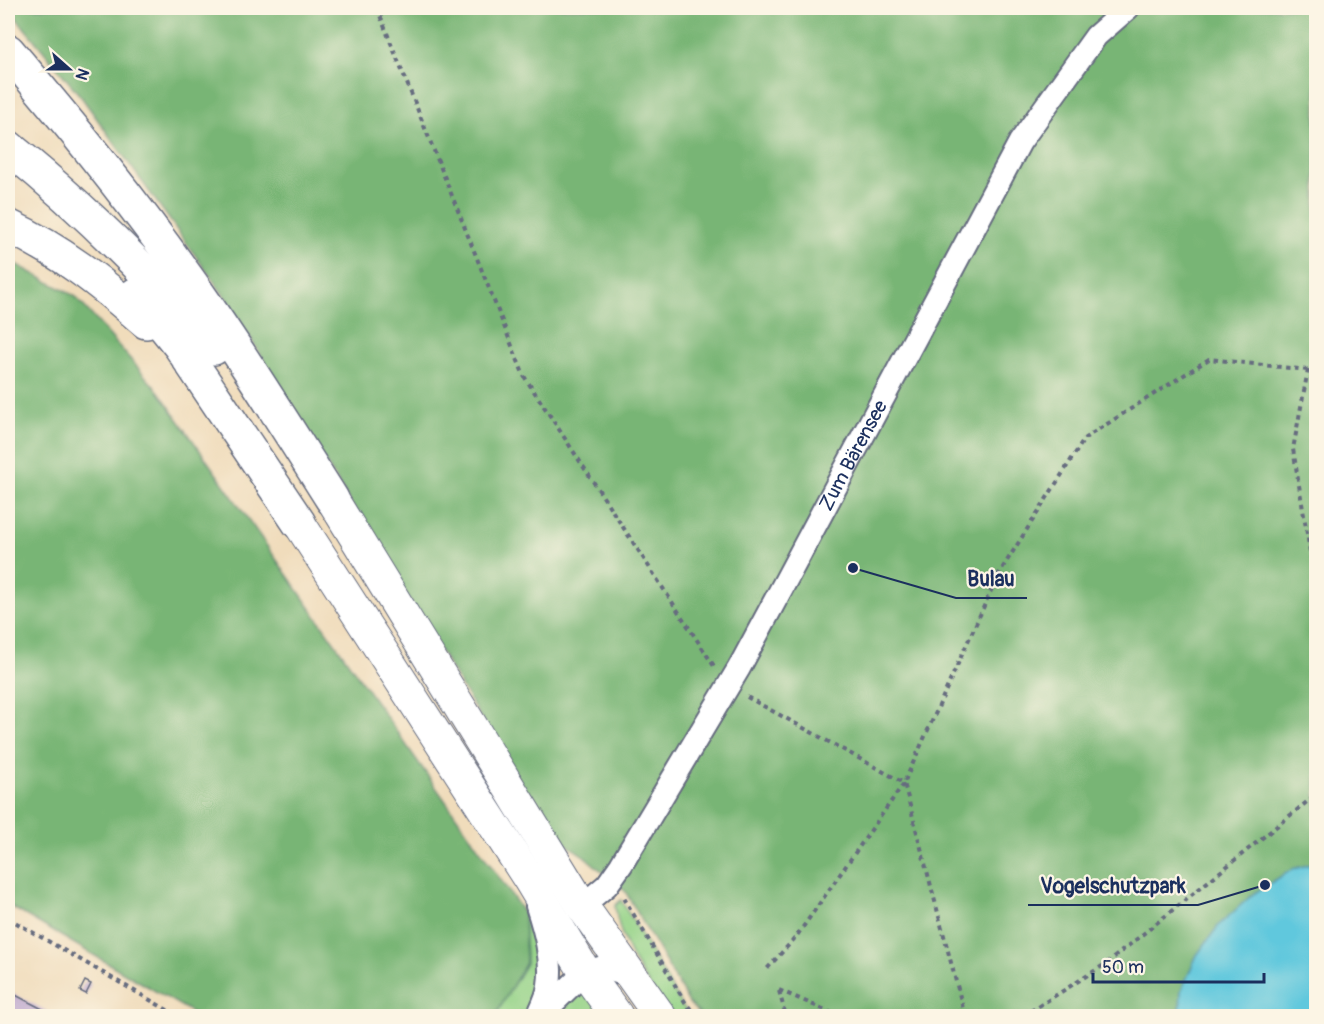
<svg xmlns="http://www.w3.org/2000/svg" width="1324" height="1024" viewBox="0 0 1324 1024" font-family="Pangolin,sans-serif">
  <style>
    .green { fill: #95d388; stroke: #588173; stroke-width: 1.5 }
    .forest { fill: #78b574; stroke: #4a7269; stroke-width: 1.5 }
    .water { fill: #60c8dd; stroke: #3e7c9e; stroke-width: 1.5 }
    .building { fill: #b9a3cc }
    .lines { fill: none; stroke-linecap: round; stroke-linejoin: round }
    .street-casing { stroke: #666c7f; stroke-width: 26 }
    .secondary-casing { stroke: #666c7f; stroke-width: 34 }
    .highway-casing { stroke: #666c7f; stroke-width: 36 }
    .path { stroke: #666c7f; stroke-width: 4; stroke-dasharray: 4.5 4.5; stroke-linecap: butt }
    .street { stroke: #fff; stroke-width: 22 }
    .secondary { stroke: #fff; stroke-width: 32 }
    .highway { stroke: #fff; stroke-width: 33 }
    .labels { text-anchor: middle; stroke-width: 4.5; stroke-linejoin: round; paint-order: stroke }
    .street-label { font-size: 20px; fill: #1b2f5e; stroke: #fcf5e5 }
    .leader { fill: none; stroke: #1b2f5e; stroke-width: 2 }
    .callout-dot { fill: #1b2f5e; stroke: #fcf5e5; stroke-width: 2 }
    .callout-label { font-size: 21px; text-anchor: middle; font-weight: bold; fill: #1b2f5e; stroke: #fcf5e5; stroke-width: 4.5; stroke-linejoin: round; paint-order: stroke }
  </style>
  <rect width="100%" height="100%" fill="#fcf5e5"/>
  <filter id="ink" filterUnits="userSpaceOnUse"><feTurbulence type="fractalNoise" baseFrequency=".0167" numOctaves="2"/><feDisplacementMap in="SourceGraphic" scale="12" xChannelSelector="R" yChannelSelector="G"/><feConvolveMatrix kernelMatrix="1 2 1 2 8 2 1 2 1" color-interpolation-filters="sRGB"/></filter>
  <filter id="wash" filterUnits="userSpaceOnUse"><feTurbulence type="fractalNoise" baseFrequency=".008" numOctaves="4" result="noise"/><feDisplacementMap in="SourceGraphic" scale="24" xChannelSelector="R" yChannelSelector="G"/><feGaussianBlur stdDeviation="1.35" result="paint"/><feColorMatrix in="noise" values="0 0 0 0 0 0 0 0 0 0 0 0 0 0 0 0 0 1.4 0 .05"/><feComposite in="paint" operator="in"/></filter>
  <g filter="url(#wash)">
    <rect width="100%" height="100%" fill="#f0dcbb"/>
    <!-- green -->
    <g class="green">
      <path d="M621 900 681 1004 691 1016H671C647 981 621 951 615 906Z"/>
      <path d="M524 913C543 953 552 977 524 1016H495L526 963Z"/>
      <polygon points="583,989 607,1015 581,1012 562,1016 549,1016"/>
    </g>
    <!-- forest -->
    <g class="forest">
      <polygon points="8,8 1316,8 1316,863 1293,869 1181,991 1180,1016 701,1016 689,1003 625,891 584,856 551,834 228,301 82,98"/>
      <polygon points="8,260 75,296 159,392 524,913 526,963 495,1016 198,1016 8,905"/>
    </g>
    <!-- water -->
    <polygon class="water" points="1316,863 1316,1016 1180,1016 1181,991 1197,955 1219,925 1253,894 1293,869"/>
    <g id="blocks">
      <!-- building -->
      <g class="building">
        <polygon points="85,981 91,984 86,994 80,991"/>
        <polygon points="8,991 25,1000 56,1016 8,1016"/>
      </g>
    </g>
  </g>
  <g filter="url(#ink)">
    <use href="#blocks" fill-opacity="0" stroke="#666c7f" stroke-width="1.5"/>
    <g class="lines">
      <defs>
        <g id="street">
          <path d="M537 906C545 931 553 959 549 985 548 996 542 1007 538 1016"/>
          <path id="s1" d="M582 906 607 885 621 865 739 668 1020 142 1096 36 1128 8"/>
          <polyline points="543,1013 585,972 603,967 632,977"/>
        </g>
        <g id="secondary">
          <polyline points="332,499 582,906 660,1016"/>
          <polyline points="299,523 529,879 585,972 617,1016"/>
        </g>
        <g id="highway">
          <path d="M8 51C79 134 149 221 211 312 253 373 292 436 332 499"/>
          <path d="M8 147C83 207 151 275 214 348"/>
          <path d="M8 226C60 250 103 284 146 322"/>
          <polyline points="136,294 155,315 180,346 299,523"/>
        </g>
      </defs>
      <!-- street casing -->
      <use href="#street" class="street-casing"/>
      <!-- secondary casing -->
      <use href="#secondary" class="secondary-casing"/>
      <!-- highway casing -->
      <use href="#highway" class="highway-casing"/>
      <!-- path -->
      <g class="path">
        <polyline points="377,8 524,376 714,666"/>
        <polyline points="1308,370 1293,449 1316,588"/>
        <polyline points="747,697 904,783 796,937 765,971"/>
        <polyline points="624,898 685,1002 696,1016"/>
        <polyline points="8,918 178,1016"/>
        <polyline points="779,990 839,1016"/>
        <polyline points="779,991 786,1016"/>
        <polyline points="965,1016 904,783 998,575 1085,438 1209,359 1308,370 1316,367"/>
        <polyline points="1023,1016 1107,963 1313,797 1316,797"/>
      </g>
      <!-- street -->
      <use href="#street" class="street"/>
      <!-- secondary -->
      <use href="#secondary" class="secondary"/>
      <!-- highway -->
      <use href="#highway" class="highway"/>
    </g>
  </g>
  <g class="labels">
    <!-- street labels -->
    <g class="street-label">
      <text dy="7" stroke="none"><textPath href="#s1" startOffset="528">Zum Bärensee</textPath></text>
    </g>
  </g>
  <!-- callouts -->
  <path class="leader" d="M853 568L956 598H1027M1265 885L1198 905H1028"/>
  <g class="callout-dot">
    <circle cx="853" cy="568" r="6"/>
    <circle cx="1265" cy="885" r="6"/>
  </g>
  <g class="callout-label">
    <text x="991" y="586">Bulau</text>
    <text x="1113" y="893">Vogelschutzpark</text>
  </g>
  <!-- margin -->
  <rect width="1324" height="1024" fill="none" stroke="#fcf5e5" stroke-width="30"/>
  <!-- north arrow -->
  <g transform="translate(69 69) rotate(111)" stroke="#fcf5e5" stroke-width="4.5" paint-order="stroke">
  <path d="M0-4.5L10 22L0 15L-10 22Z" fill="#1b2f5e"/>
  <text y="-9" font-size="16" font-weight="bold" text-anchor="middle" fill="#1b2f5e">N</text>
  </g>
  <!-- scale -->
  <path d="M1093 973v9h171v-9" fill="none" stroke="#1b2f5e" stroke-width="3"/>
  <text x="1102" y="973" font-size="18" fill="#1b2f5e" stroke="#fcf5e5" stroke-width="4.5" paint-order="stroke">50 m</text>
</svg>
